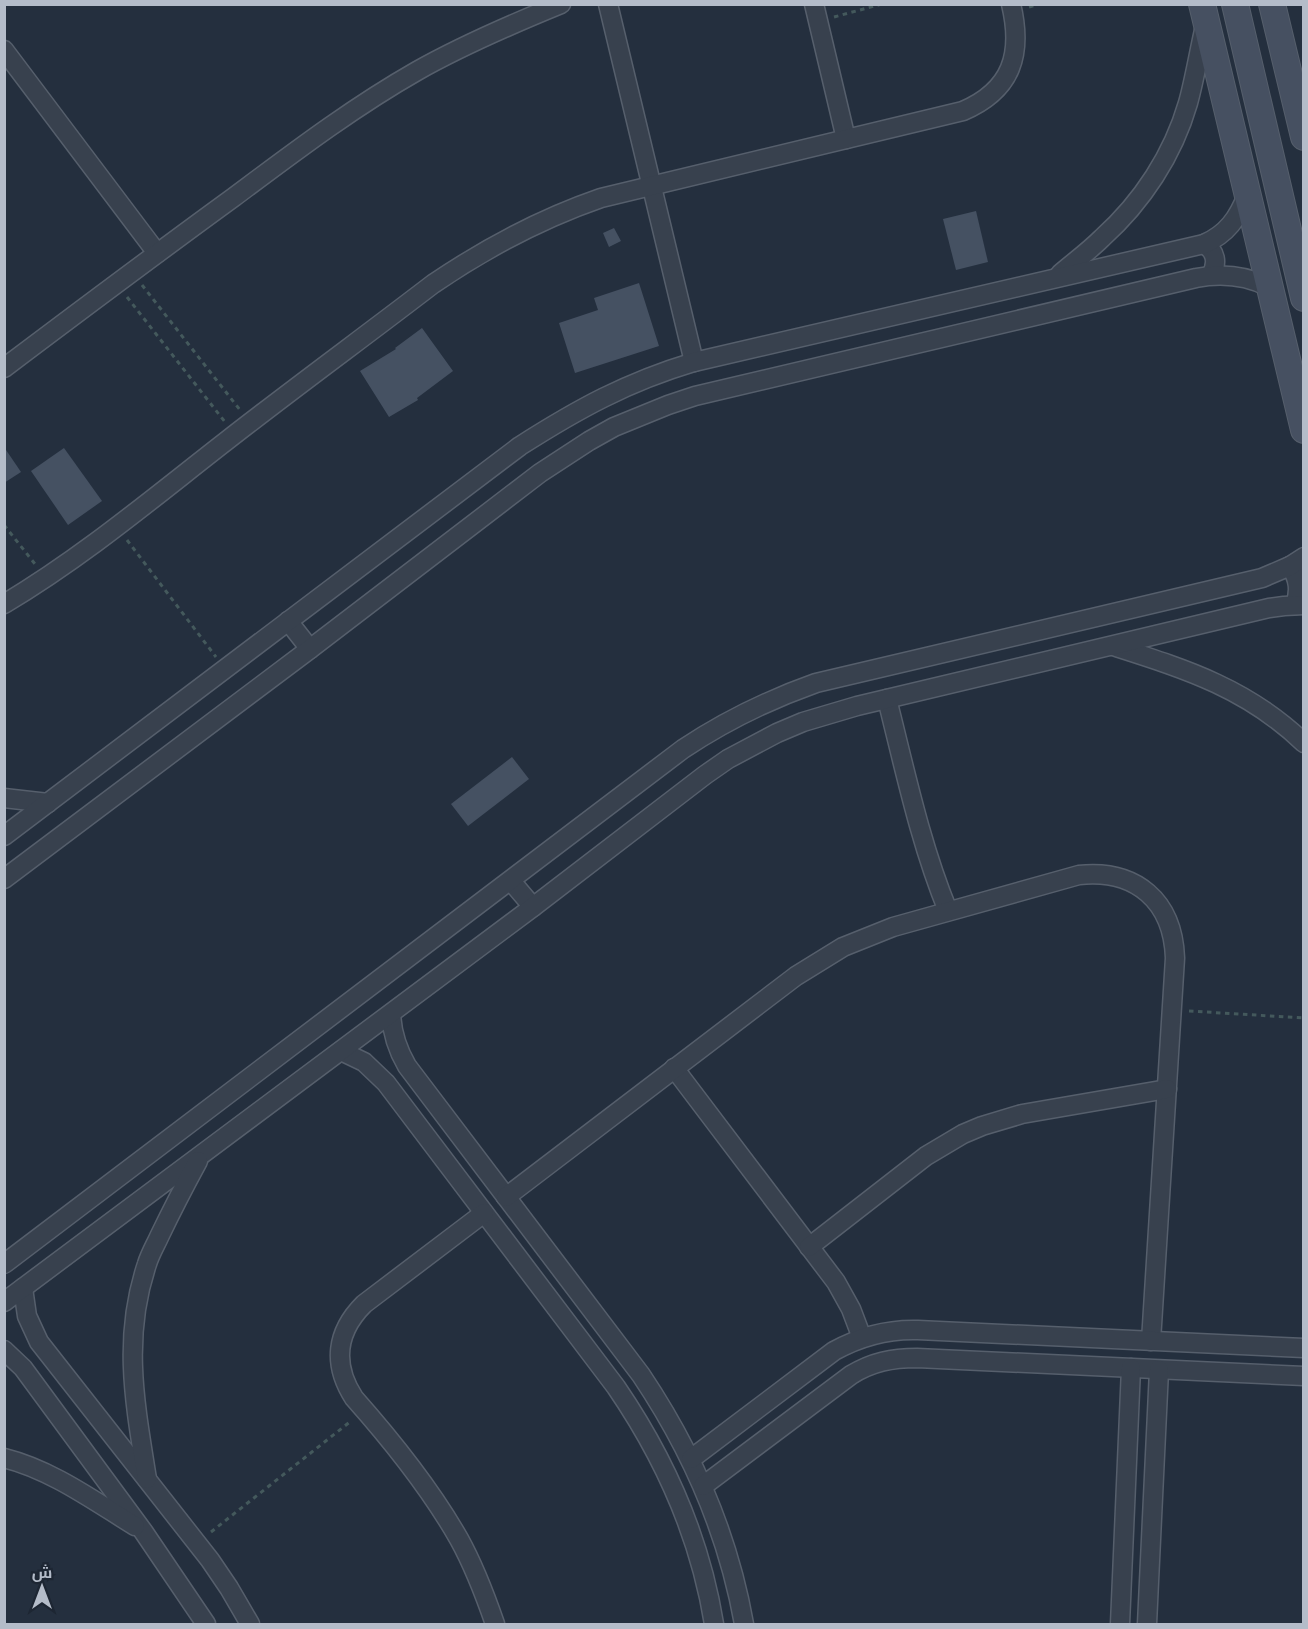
<svg xmlns="http://www.w3.org/2000/svg" width="1308" height="1629" viewBox="0 0 1308 1629" font-family="Inter,Cairo,sans-serif">
  <style>
    .building { fill: #455162 }
    .lines { fill: none; stroke-linecap: round; stroke-linejoin: round }
    .street-casing { stroke: #565f6c; stroke-width: 21 }
    .secondary-casing { stroke: #565f6c; stroke-width: 28 }
    .path { stroke: #44595c; stroke-width: 3; stroke-dasharray: 4.5 4.5; stroke-linecap: butt }
    .street { stroke: #38414e; stroke-width: 18 }
    .secondary { stroke: #465061; stroke-width: 26 }
  </style>
  <rect width="100%" height="100%" fill="#242f3e"/>
  <!-- building -->
  <g class="building">
    <polygon points="976,211 988,262 956,270 943,219"/>
    <polygon points="614,228 621,241 609,247 603,233"/>
    <polygon points="639,283 659,346 575,373 559,323 598,310 594,298"/>
    <polygon points="422,328 453,371 417,398 418,400 389,417 360,371 396,349 395,348"/>
    <polygon points="4,447 21,472 4,483"/>
    <polygon points="64,448 102,501 68,525 31,471"/>
    <polygon points="512,757 529,779 468,826 451,804"/>
  </g>
  <g class="lines">
    <defs>
      <g id="street">
        <polyline points="608,4 694,362"/>
        <polyline points="814,4 846,139"/>
        <polyline points="4,50 157,253"/>
        <path d="M1204 244C1216 251 1218 263 1211 275"/>
        <path d="M1060 274C1074 262 1089 251 1102 238 1142 202 1173 155 1188 103 1195 78 1199 51 1205 26"/>
        <path d="M4 368C81 310 157 253 234 197 293 153 352 108 417 71 463 45 512 24 561 4"/>
        <path d="M1290 566C1299 579 1300 591 1295 605"/>
        <path d="M4 604C83 557 153 498 225 442 294 388 364 337 433 284 486 248 540 219 601 198L963 111C1012 90 1023 54 1011 4"/>
        <polyline points="288,621 310,649"/>
        <path d="M1113 646C1185 669 1247 688 1304 743"/>
        <path d="M887 699C905 770 920 843 948 911"/>
        <polyline points="4,798 48,803"/>
        <path d="M4 836 520 446C578 409 627 382 694 362L1204 244C1227 234 1238 218 1247 195"/>
        <path d="M4 879 310 649 540 473 589 441 614 427 668 405 695 396 1196 278C1222 273 1245 275 1269 287"/>
        <polyline points="511,881 533,907"/>
        <path d="M391 1014C392 1033 397 1049 407 1066L641 1375C692 1451 728 1534 744 1624"/>
        <path d="M341 1051 364 1062 386 1083 616 1387C666 1460 700 1537 714 1624"/>
        <polyline points="674,1068 836,1282 851,1309 862,1338"/>
        <path d="M506 1197 796 976 843 947 893 927 1079 875C1136 869 1173 901 1175 958L1151 1341"/>
        <path d="M484 1213 364 1304C336 1332 332 1364 354 1398 393 1442 430 1488 459 1539 474 1566 485 1595 495 1624"/>
        <polyline points="809,1247 926,1156 963,1134 982,1126 1022,1114 1167,1089"/>
        <path d="M4 1264 683 749C725 721 768 700 816 683L1262 578 1290 566 1304 557"/>
        <polyline points="23,1288 27,1316 39,1342 210,1560 229,1588 250,1624"/>
        <polyline points="4,1302 533,907 705,775 728,759 777,733 803,722 857,706 1269,608 1284,606 1304,605"/>
        <polyline points="4,1350 23,1368 143,1531 206,1624"/>
        <path d="M4 1458C52 1470 94 1501 135 1526"/>
        <path d="M691 1459 834 1351C861 1336 887 1329 918 1330L1304 1348"/>
        <path d="M147 1479C135 1404 122 1338 147 1264 150 1254 156 1244 160 1235 172 1210 185 1185 198 1161"/>
        <path d="M703 1486 851 1375C872 1362 892 1358 917 1358L1304 1376"/>
        <polyline points="1120,1624 1131,1368"/>
        <polyline points="1147,1624 1159,1370"/>
      </g>
      <g id="secondary">
        <polyline points="1202,4 1304,430"/>
        <polyline points="1235,4 1304,298"/>
        <polyline points="1272,4 1304,137"/>
      </g>
    </defs>
    <!-- street casing -->
    <use href="#street" class="street-casing"/>
    <!-- secondary casing -->
    <use href="#secondary" class="secondary-casing"/>
    <!-- path -->
    <g class="path">
      <polyline points="1029,7 1039,4"/>
      <polyline points="834,17 882,4"/>
      <polyline points="142,285 240,410"/>
      <polyline points="127,297 225,422"/>
      <polyline points="4,525 35,564"/>
      <polyline points="127,540 216,657"/>
      <polyline points="1189,1011 1304,1018"/>
      <polyline points="211,1532 351,1421"/>
    </g>
    <!-- street -->
    <use href="#street" class="street"/>
    <!-- secondary -->
    <use href="#secondary" class="secondary"/>
  </g>
  <!-- border -->
  <rect width="1308" height="1629" fill="none" stroke="#b4bcc9" stroke-width="12"/>
  <!-- north arrow -->
  <g transform="translate(42 1587)" stroke="#1d2633" stroke-width="4.5" paint-order="stroke">
  <path d="M0-4.5L10 22L0 15L-10 22Z" fill="#b4bcc9"/>
  <text y="-9" font-size="16" font-weight="bold" text-anchor="middle" fill="#b4bcc9">ش</text>
  </g>
</svg>
